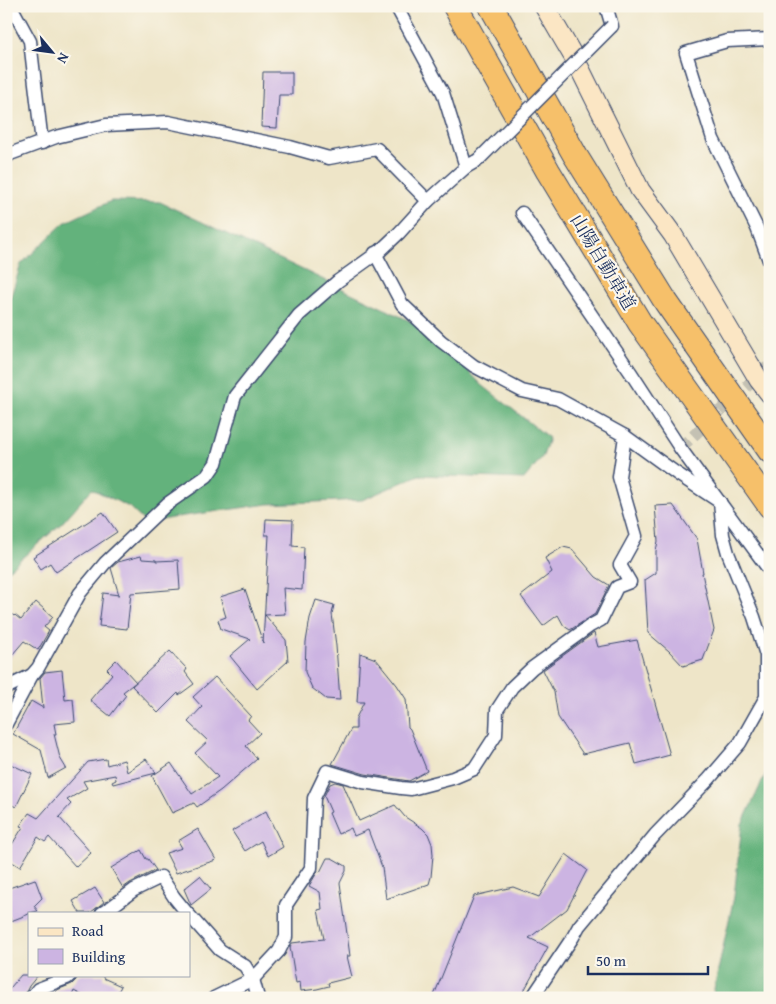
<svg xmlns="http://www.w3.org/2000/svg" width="776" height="1004" viewBox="0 0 776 1004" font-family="'Gentium Book Plus','Noto Serif JP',serif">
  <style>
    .forest { fill: #64b27c; stroke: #40706d }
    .building { fill: #ccb4e2 }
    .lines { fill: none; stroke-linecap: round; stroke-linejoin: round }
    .street-tunnel { stroke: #c4c1b3; stroke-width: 12; stroke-dasharray: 12 6; stroke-linecap: butt }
    .street-casing { stroke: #3b4a6e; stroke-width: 15 }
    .secondary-casing { stroke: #3b4a6e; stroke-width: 21 }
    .highway-casing { stroke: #3b4a6e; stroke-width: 26 }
    .street { stroke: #fff; stroke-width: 12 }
    .secondary { stroke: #fbe6c4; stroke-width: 19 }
    .highway { stroke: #f6c06b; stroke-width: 24 }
    .street-bridge-casing { stroke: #3b4a6e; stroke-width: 15; stroke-linecap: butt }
    .street-bridge { stroke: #fff; stroke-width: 12 }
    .labels { text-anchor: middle; stroke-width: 4.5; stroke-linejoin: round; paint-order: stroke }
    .street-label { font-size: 18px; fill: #1b2f5e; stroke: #fbf7ec }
  </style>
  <rect width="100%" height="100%" fill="#fbf7ec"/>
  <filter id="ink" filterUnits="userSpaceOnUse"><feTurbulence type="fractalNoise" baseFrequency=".02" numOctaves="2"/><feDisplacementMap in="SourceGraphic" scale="10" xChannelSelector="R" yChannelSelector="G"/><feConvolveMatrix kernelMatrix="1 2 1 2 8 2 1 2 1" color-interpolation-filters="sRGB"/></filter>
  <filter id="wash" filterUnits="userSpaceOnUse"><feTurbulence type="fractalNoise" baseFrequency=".0096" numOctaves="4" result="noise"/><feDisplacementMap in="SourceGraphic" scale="20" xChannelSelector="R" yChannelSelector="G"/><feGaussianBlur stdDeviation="1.12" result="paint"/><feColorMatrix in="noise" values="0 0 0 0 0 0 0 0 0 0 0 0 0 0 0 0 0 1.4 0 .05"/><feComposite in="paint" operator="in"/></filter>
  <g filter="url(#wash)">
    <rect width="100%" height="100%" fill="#eee5c8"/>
    <!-- forest -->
    <g class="forest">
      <polygon points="111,201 160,202 429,330 482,385 549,438 543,456 524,479 419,475 362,500 268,504 177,517 146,523 129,507 92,489 62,523 6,572 6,312 21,264 64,223"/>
      <polygon points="770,765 770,998 712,998 734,897 742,824"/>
    </g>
    <g id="blocks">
      <!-- building -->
      <g class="building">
        <polygon points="263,72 292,72 292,95 279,95 277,128 261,127"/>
        <polygon points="673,505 697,539 703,573 702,573 714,630 703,660 683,666 669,651 648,633 645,580 656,573 656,551 658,541 655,506"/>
        <polygon points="103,512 117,532 56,572 50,563 41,569 33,557"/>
        <polygon points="266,519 293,520 292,546 304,547 302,590 283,588 285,614 265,615 286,640 288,661 257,689 230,656 250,639 221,629 218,620 226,617 220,597 245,589 263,643 269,535 265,535"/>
        <polygon points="563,547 572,549 596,577 609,585 595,614 570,630 564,626 558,615 543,626 521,596 552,572 545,558"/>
        <polygon points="141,556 142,559 156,560 156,561 178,560 180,589 131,593 127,629 99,626 103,593 119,595 111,568 118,562"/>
        <polygon points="316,600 334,605 332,614 336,646 340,700 326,699 312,688 305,672 306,642 310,618"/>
        <polygon points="36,602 53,617 44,627 49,631 38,650 24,641 6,662 6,610 14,616 15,615 21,620"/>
        <polygon points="594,633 598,647 637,640 670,755 636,764 630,743 583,754 558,717 554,692 543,670"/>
        <polygon points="170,651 187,669 185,672 194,684 179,695 178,693 158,713 132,686"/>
        <polygon points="360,653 376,659 397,685 406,699 408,727 410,729 427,771 409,781 365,774 332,764 351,729 356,729 356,718 364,702 357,702"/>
        <polygon points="116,660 136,682 123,692 126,695 110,716 90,700 112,674 107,669"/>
        <polygon points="62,670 65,700 73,699 75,722 54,724 56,734 54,734 60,758 66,768 48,778 41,750 13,734 31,701 43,708 40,678 45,672"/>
        <polygon points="215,677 251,716 248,720 260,733 246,746 257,759 221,790 197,807 194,803 172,813 152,776 171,763 192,794 218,777 195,753 208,741 188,722 202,707 193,697"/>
        <polygon points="106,759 107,765 124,760 127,772 146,759 156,773 113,784 112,782 116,780 115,775 83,781 87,788 67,800 71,804 59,817 91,853 76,867 49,837 45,842 38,837 20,867 6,858 6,854 23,827 20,826 29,813 38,818 88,762"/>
        <polygon points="6,762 32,774 16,807 6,802"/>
        <polygon points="335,782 343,784 359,821 395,805 405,817 422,828 428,834 432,844 433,855 431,877 429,884 386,899 382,867 368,830 354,836 351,828 338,834 329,813 331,812 324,796 330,784"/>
        <polygon points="266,811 283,847 268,856 261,841 245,851 232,831"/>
        <polygon points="198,829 216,860 176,873 166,853 182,848 178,841"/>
        <polygon points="141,850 146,859 148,859 156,870 130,883 123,888 111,868"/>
        <polygon points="566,854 587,870 567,909 529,938 548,947 520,998 433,998 474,896 513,887 539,897"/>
        <polygon points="327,858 332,858 346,866 346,871 340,883 350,956 347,956 352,977 328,983 329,986 317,989 301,991 300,982 296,983 290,947 292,943 324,939 318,910 322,909 320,892 309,886 318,871 320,872"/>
        <polygon points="200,876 211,889 191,905 184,889"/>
        <polygon points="35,879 42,898 34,906 38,911 29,913 29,914 11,921 6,907 6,889"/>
        <polygon points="95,888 104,902 90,913 80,913 73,901"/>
        <polygon points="21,975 38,975 29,986 23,998 6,998 6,993"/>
        <polygon points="78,975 103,975 103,978 121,986 115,998 87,998 74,991 71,998 54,998 57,990 72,984 76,980"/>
      </g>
    </g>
  </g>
  <g filter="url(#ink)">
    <use href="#blocks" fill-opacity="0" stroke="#3b4a6e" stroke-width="1"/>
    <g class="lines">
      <!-- street-tunnel -->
      <polyline class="street-tunnel" points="680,448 770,365"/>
      <defs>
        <g id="street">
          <polyline points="11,6 30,41 42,143"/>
          <polyline points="396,6 443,93 466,167"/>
          <polyline points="606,6 612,26"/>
          <polyline points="770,39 727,41 686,53 713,139 757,228 770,263"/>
          <polyline points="6,158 10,154 56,137 106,125 168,122 290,147 329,158 377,149 428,201"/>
          <polyline points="522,213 631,373 680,448 770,571"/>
          <polyline points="375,253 402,304 441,341 474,366 522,391 558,399 625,436 676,473 720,502"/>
          <polyline points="6,688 32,675"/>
          <polyline points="6,724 32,675 38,668 80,593 105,563 167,504 207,476 216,463 235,396 299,315 338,281 380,251 399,233 428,201 466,167 478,160"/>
          <polyline points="102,913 110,908 134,890 161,877 174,897 187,913"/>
          <polyline points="189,915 220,950 245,966 253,979 258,998"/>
          <polyline points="31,998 38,989 67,978 70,975"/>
          <polyline points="214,998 253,979 279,951 286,937 286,905 311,868 314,798 327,771 363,782 401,788 411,789 453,778 474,769 496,735 497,710 512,687 532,668 590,626 601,620 617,587 630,582 620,565 636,536 619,477 625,436"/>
          <polyline points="532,998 573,937 579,926 655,835 709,779 740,743 766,697 766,655 754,617 728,553 723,535 720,502"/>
        </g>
        <polyline id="secondary" points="544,6 575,59 640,190 673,235 759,380 770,394"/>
        <g id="highway">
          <polyline points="455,6 548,171 640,323 770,506"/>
          <polyline points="491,6 575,155 666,302 770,451"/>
        </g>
      </defs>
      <!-- street casing -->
      <use href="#street" class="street-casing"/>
      <!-- secondary casing -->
      <use href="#secondary" class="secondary-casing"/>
      <!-- highway casing -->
      <use href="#highway" class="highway-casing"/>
      <!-- street -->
      <use href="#street" class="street"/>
      <!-- secondary -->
      <use href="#secondary" class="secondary"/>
      <!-- highway -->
      <use href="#highway" class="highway"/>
      <defs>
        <polyline id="street-bridge" points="478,160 612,26"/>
      </defs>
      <!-- street-bridge casing -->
      <use href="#street-bridge" class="street-bridge-casing"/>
      <!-- street-bridge -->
      <use href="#street-bridge" class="street-bridge"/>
    </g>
  </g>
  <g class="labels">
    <!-- street labels -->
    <g class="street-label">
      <text transform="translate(603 262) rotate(59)" y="6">山陽自動車道</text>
    </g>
  </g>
  <!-- margin -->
  <rect width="776" height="1004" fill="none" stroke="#fbf7ec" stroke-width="25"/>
  <!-- legend -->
  <rect x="28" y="912" width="162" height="65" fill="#fbf7ec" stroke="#a1a7b3"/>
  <rect x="38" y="928" width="25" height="8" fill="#fbe6c4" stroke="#a1a7b3"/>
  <text x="72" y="936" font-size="15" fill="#1b2f5e">Road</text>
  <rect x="38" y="949" width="25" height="15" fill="#ccb4e2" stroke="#a1a7b3"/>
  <text x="72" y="962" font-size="15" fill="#1b2f5e">Building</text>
  <!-- north arrow -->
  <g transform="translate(52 52) rotate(119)" stroke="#fbf7ec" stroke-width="4" paint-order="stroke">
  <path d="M0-4L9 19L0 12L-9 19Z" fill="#1b2f5e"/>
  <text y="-8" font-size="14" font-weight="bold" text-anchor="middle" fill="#1b2f5e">N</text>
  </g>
  <!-- scale -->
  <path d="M588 966v8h120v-8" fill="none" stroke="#1b2f5e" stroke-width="2.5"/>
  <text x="596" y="966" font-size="15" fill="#1b2f5e" stroke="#fbf7ec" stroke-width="4" paint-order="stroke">50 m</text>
</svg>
